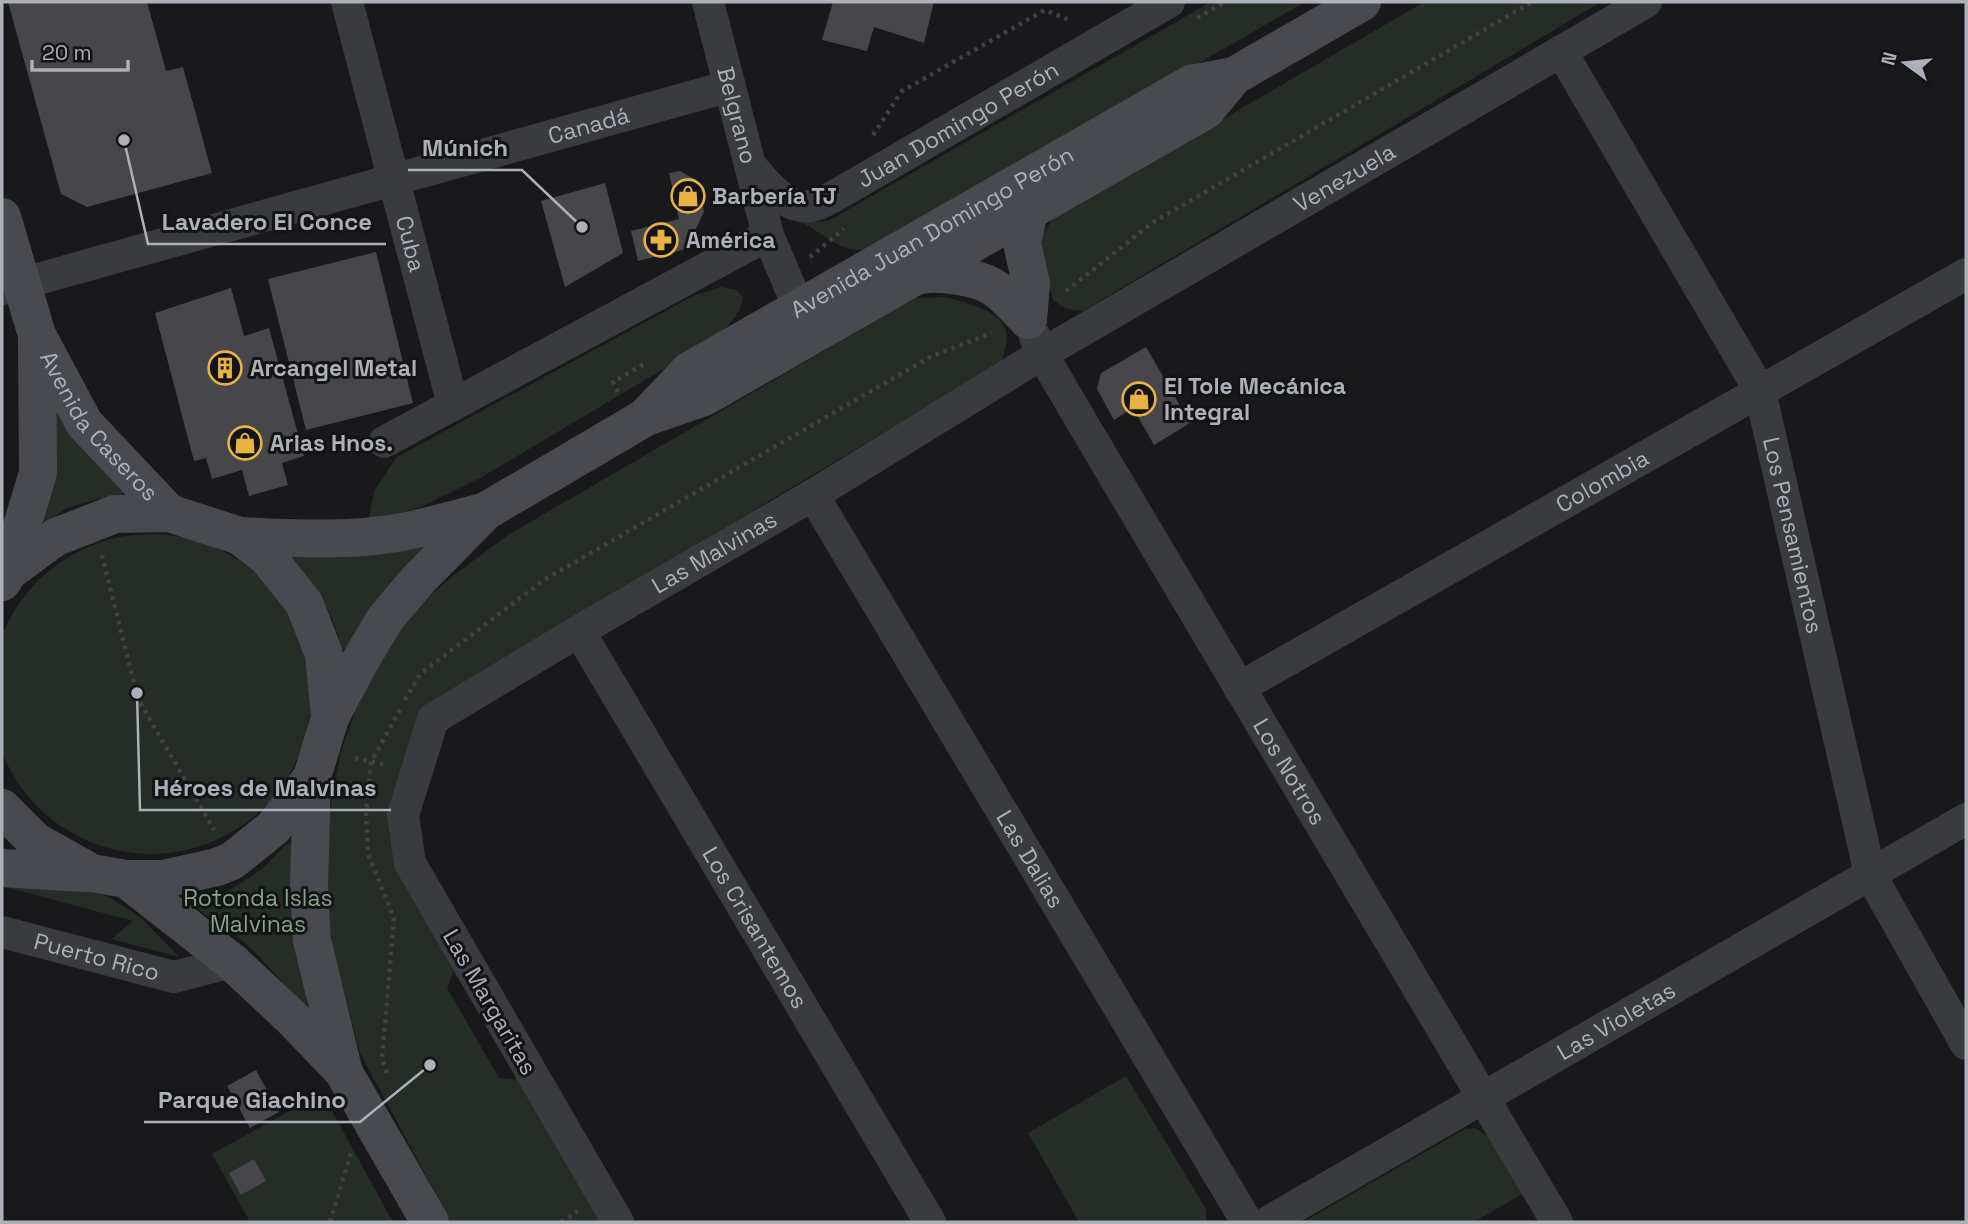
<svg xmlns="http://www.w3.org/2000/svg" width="1968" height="1224" viewBox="0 0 1968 1224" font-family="'Space Grotesk',sans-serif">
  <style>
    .green { fill: #252d26 }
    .building { fill: #46464b }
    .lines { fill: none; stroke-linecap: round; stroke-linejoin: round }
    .path { stroke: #404246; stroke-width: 4.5; stroke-dasharray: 3.5 5; stroke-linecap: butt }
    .street { stroke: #3a3b3f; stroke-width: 32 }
    .secondary { stroke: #484a4f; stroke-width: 38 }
    .labels { text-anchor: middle; stroke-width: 6; stroke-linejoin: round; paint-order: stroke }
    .street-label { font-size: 23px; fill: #acb0b9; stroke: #141416 }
    .poi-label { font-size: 23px; font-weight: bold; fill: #acb0b9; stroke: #141416; text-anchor: start }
    .park-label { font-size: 23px; fill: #84a387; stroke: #141416 }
    .leader { fill: none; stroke: #acb0b9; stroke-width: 2.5 }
    .callout-dot { fill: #acb0b9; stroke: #141416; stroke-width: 2.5 }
    .callout-label { font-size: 24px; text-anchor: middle; font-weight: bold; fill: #acb0b9; stroke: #141416; stroke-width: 6; stroke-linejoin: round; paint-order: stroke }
  </style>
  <rect width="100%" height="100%" fill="#19191b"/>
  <!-- green -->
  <g class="green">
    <path d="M1211 2H1305L883 245C864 252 857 252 839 245L780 209 816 222 828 221Z"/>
    <polygon points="1424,2 1601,2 1083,311 1067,309 1054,301 1039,259 1040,240 1053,218"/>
    <path d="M721 287 736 290 743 297C741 315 727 327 714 339L482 477 425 505 399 514 369 519 374 491 397 457 693 296Z"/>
    <path d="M947 297C967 304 1005 310 1007 336 1007 343 1004 352 1003 359L980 375 433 702 394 801 456 964 447 988 499 1078 524 1080 605 1222H451L360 1053 332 944 326 885 329 817 340 755 355 712 376 670 398 633 425 600 454 575 508 535 915 298Z"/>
    <polygon points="53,404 125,492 119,498 96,499 67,508 47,522 40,521"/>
    <circle cx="151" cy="694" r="160"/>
    <path d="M429 545 347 649H343L341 645C332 608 309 581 287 552Z"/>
    <path d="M293 843 306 998V1004L299 1002C279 978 259 954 234 934 222 923 204 918 195 904L201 898 226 892 261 870 287 844Z"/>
    <polygon points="75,884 109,897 140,917 179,957 111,939 133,921 2,886"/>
    <polygon points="1126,1076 1206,1209 1206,1222 1079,1222 1028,1133"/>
    <polygon points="322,1093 393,1222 250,1222 212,1154"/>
    <polygon points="1475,1128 1492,1139 1524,1193 1474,1222 1303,1222 1465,1129"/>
  </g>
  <!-- building -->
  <g class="building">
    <polygon points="8,2 147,2 166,71 183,67 212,173 87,207 61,194"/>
    <polygon points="833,2 934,2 924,43 874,27 867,51 822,40"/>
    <polygon points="680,171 698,181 704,212 686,249 638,261 631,231 679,219 669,173"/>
    <polygon points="605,183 623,253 565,287 541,201"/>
    <polygon points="376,252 413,403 306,430 268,279"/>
    <polygon points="231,288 244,336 269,328 304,456 282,463 288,485 249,496 242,470 212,479 206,458 194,461 155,313"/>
    <polygon points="1146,347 1190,423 1154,445 1133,408 1114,420 1097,389 1101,373"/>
    <polygon points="256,1070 279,1112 250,1128 227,1086"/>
    <polygon points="254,1159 266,1181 241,1195 229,1173"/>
  </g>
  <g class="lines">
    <!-- path -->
    <g class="path">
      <polyline points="1197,18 1225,2"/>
      <polyline points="873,135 902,91 1045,10 1072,21"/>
      <polyline points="810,257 844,229"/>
      <polyline points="1066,291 1152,223 1532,2"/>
      <polyline points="618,392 613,382 644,364"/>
      <polyline points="102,555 138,699 214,830"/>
      <polyline points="405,700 420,674 544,580 932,356 992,333"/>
      <polyline points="355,758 387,765"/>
      <polyline points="387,1073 382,1059 394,918 368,854 366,813 371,762 401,708"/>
      <polyline points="330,1222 351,1153"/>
      <polyline points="561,1222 578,1211"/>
    </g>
    <!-- street -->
    <g class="street">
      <path id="s1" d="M347 2 453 405"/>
      <path id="s2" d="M708 2 768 235 799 308"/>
      <path id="s3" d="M1561 51 1760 391 1870 874 1966 1044"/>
      <path id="s4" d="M750 165C766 183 787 213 815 205 821 203 826 200 831 198L1169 2"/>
      <path id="s5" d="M2 289 730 86"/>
      <path id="s6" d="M1035 337 1042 354 1086 429 1557 1222"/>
      <polyline points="384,442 768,235"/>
      <path id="s7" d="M813 495 1247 1222"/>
      <path id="s8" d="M579 631 930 1222"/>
      <path id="s9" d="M1239 688 1966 274"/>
      <path id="s10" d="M2 932 174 977 232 962"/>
      <path id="s11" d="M618 1222 410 863 403 815 433 719 579 631 813 495 1042 354 1646 2"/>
      <path id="s12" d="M1268 1222 1966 819"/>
    </g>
    <!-- secondary -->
    <g class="secondary">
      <path id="s13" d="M2 217 37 335 84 423 169 513"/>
      <path d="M916 276C936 270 980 277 996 289 1008 298 1018 310 1028 320"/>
      <polyline points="1028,320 1031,284 1022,243 1029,211"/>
      <path id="s14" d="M649 413 689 371 1191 84 1234 76"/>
      <path d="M240 536C292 538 345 542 396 533 426 528 456 519 486 511"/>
      <polyline points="8,572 38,473 37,341"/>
      <polyline points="2,582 8,572 56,537 115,514 169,513 240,536 268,558 304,603 324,654 330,718 312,777 273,828 232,861 217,867 163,879 126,879 92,873 35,841 2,808"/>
      <polyline points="330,718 359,663 385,619 418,580 486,511 646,417 704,397 1206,110 1234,76 1362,2"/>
      <polyline points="312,777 309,887 312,940 343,1069"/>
      <polyline points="2,868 84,873"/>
      <polyline points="126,879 232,962 291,1017 343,1071 430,1222"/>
    </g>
  </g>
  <!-- icons -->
  <defs>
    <symbol id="shop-ring" viewBox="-11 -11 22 22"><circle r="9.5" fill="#141416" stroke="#e7b444" stroke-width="1.5"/><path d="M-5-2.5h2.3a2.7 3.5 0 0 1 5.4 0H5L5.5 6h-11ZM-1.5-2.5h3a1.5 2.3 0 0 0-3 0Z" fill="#e7b444"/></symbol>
    <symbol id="pharmacy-ring" viewBox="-11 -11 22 22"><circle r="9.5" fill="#141416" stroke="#e7b444" stroke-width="1.5"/><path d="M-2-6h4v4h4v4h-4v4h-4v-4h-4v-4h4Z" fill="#e7b444"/></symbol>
    <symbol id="building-ring" viewBox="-11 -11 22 22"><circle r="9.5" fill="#141416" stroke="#e7b444" stroke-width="1.5"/><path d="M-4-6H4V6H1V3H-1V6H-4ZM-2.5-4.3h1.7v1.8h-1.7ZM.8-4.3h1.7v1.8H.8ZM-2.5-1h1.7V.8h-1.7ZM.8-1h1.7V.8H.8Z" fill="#e7b444"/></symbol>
  </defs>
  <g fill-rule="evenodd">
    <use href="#shop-ring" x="669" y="177" width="38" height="38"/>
    <use href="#pharmacy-ring" x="642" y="221" width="38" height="38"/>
    <use href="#building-ring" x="206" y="349" width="38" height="38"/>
    <use href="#shop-ring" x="1120" y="380" width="38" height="38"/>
    <use href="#shop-ring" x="226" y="424" width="38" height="38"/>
  </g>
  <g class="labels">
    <!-- street labels -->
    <g class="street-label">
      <text dy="8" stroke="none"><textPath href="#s2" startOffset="117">Belgrano</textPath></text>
      <text dy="8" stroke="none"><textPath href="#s4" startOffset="245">Juan Domingo Perón</textPath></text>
      <text dy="8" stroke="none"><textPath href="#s5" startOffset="609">Canadá</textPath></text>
      <text dy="8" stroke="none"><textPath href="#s11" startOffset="1624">Venezuela</textPath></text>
      <text dy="8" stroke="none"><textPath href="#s14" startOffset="338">Avenida Juan Domingo Perón</textPath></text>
      <text dy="8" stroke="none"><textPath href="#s1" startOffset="250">Cuba</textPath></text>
      <text dy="8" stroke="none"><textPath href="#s13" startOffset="234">Avenida Caseros</textPath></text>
      <text dy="8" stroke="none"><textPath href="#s9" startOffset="418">Colombia</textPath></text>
      <text dy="8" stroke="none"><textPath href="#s3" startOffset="542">Los Pensamientos</textPath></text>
      <text dy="8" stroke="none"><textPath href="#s11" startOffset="891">Las Malvinas</textPath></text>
      <text dy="8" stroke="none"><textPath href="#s6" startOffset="504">Los Notros</textPath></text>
      <text dy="8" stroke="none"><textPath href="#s7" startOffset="424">Las Dalias</textPath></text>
      <text dy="8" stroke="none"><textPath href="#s8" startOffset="345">Los Crisantemos</textPath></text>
      <text dy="8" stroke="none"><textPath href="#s10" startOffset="98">Puerto Rico</textPath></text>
      <text transform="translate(490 1002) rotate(60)" y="8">Las Margaritas</text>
      <text dy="8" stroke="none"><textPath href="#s12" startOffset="402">Las Violetas</textPath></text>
    </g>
    <!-- poi labels -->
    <g class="poi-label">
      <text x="712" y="204">Barbería TJ</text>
      <text x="686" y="248">América</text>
      <text x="250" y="376">Arcangel Metal</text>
      <text x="1164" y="394">El Tole Mecánica<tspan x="1164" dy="26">Integral</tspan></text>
      <text x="270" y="451">Arias Hnos.</text>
    </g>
    <!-- park labels -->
    <g class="park-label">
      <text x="258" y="906">Rotonda Islas<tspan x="258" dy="26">Malvinas</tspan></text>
    </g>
  </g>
  <!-- callouts -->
  <path class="leader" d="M582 227L522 170H408M124 140L148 244H386M137 693L140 810H391M430 1065L360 1122H144"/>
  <g class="callout-dot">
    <circle cx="582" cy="227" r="7"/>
    <circle cx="124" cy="140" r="7"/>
    <circle cx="137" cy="693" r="7"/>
    <circle cx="430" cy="1065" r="7"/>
  </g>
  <g class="callout-label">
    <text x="465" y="156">Múnich</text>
    <text x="267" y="230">Lavadero El Conce</text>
    <text x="265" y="796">Héroes de Malvinas</text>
    <text x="252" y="1108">Parque Giachino</text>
  </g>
  <!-- border -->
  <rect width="1968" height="1224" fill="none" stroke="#acb0b9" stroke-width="7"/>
  <!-- north arrow -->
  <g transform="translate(1905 63) rotate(285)" stroke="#141416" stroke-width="5" paint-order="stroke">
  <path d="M0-5L12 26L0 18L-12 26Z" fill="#acb0b9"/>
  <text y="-10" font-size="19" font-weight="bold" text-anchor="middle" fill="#acb0b9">N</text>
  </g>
  <!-- scale -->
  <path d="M32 60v10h96v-10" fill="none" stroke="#acb0b9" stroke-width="3.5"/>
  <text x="42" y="60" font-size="21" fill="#acb0b9" stroke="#141416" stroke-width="5" paint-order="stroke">20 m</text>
</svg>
